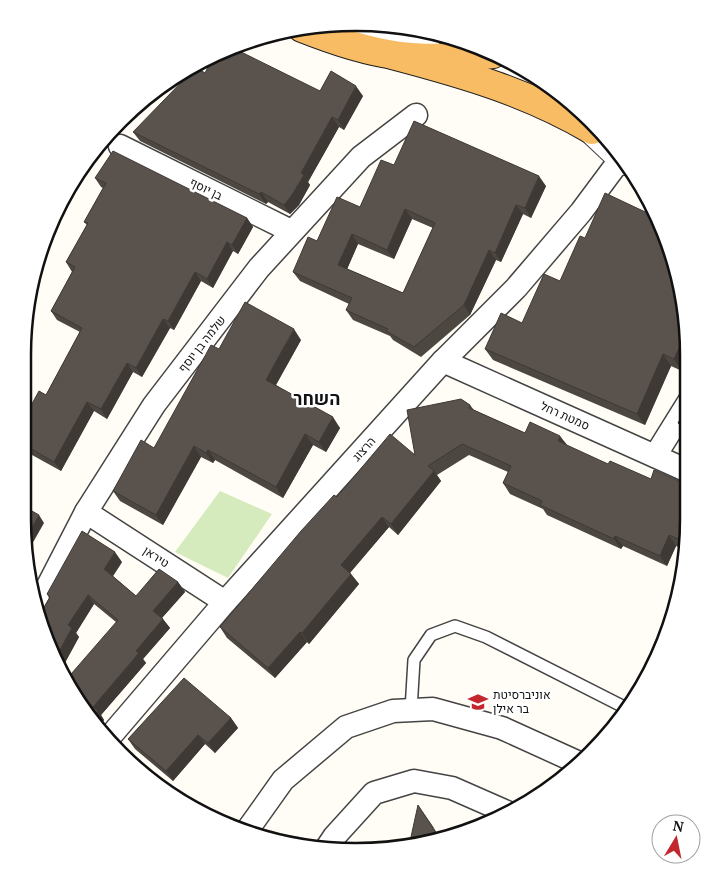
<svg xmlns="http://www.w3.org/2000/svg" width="711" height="874" viewBox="0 0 711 874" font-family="'PT Serif',Heebo,serif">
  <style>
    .green { fill: #d5ebbd }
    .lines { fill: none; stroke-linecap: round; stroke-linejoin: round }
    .service-casing { stroke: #444; stroke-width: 14 }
    .minor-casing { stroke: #444; stroke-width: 25 }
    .tertiary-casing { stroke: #444; stroke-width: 30 }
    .trunk-casing { stroke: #222; stroke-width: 30 }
    .service { stroke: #fff; stroke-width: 11 }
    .minor { stroke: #fff; stroke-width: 22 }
    .tertiary { stroke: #fff; stroke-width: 28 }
    .trunk { stroke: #f7bc64; stroke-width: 28 }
    .wall { fill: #4d4742; fill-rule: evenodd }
    .shaded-wall { fill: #3f3936 }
    .building { fill: #5a524d; stroke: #3f3936; fill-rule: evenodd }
    .labels { text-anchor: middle; stroke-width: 5; stroke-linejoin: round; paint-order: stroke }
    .street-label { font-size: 12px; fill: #111; stroke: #fff }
    .poi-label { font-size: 12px; fill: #111; stroke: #fff; text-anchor: start }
    .district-label { font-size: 18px; font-weight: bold; fill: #111; stroke: #fff }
    .rim { fill: none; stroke: #111; stroke-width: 2.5 }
  </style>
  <rect width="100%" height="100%" fill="#fffdf5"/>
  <!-- green -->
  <polygon class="green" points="220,491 272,514 228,578 175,552"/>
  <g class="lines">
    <defs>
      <polyline id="service" points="411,710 414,660 431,635 455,626 486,637 626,708"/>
      <g id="minor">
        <polyline points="120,146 291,231"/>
        <polyline points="443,361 688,471"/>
        <polyline points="655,456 688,403"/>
        <polyline points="86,512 225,602"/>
        <polyline points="36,609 86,512 154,405 259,268 361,157 416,115"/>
        <polyline points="107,740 225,602 443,361 516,288 581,212 622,157"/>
        <polyline points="246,832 283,780 346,727 393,711 433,709 502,728 579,763"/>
        <polyline points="326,849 334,837 374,793 414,781 452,788 509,813"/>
      </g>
      <g id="tertiary">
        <polyline points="359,24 385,30 430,33"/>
        <polyline points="578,109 592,130 625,161"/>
      </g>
      <g id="trunk">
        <path d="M302 28C375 57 416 63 493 54"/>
        <path d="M392 55C464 74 527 92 592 130"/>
      </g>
    </defs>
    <!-- service casing -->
    <use href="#service" class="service-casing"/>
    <!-- minor casing -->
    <use href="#minor" class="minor-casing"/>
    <!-- tertiary casing -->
    <use href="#tertiary" class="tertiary-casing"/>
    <!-- trunk casing -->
    <use href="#trunk" class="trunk-casing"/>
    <!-- service -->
    <use href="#service" class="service"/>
    <!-- minor -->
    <use href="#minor" class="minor"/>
    <!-- tertiary -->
    <use href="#tertiary" class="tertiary"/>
    <!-- trunk -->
    <use href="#trunk" class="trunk"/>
  </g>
  <!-- wall -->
  <g class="wall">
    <polygon points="205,73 320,91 363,96 344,130 339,127 308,182 310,185 299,205 290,214 268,202 266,204 140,141 133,132"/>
    <path d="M394 165 546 186 531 218 523 214 501 262 496 260 470 315 421 357 393 340 390 336 353 320 346 310 349 304 300 281 293 272 317 241 360 207ZM412 219 433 228 403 293 347 269 358 244 394 259Z"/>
    <polygon points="95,178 247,218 253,227 238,254 233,251 213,288 201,281 174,330 170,328 142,377 133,372 107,419 94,411 61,471 23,450 23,420 46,395 80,332 57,320 51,311 72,272 66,262 87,225 84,222 103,188 101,187"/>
    <polygon points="560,281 688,334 688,358 682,371 671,366 645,425 493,360 485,349 522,323"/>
    <polygon points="301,340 276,385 340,428 326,452 313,445 283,498 215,460 213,463 201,457 163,525 120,501 113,491 154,448 219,349"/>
    <polygon points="470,405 474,410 525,433 568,446 688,540 686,550 676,546 667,566 623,546 621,549 547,515 543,509 510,494 503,483 508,472 469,455 437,475 441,481 398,535 389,527 350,573 359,584 309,644 307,642 275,678 227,638 220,627 337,497 415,455"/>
    <polygon points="688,405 688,435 686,434 678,423"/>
    <polygon points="122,562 113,576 136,596 178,582 185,592 162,618 170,628 143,659 146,663 101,715 104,720 98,728 116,622 94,604 76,633 79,637 61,670 39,616 49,598 47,594"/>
    <polygon points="231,718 238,728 215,753 205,744 173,781 135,749 128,739"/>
  </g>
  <!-- shaded-wall -->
  <g class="shaded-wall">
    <polygon points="356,86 363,96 344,130 338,120"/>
    <polygon points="332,117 339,127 308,182 310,185 299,205 290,214 284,205"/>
    <polygon points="539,176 546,186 531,218 525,208"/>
    <polygon points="261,192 268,202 266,204 259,194"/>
    <polygon points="516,205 523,214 501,262 495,253"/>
    <polygon points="405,209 412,219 394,259 387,250"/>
    <polygon points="247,218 253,227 238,254 232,245"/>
    <polygon points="352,234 358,244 345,274 338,265"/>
    <polygon points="227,242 233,251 213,288 207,279"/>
    <polygon points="489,250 496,260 470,315 464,305"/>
    <polygon points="195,272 201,281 174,330 168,321"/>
    <polygon points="163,319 170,328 142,377 136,368"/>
    <polygon points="294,329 301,340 273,390 266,380"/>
    <polygon points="687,330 688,358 682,371 674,359"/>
    <polygon points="663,354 671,366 645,425 637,414"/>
    <polygon points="127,363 133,372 107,419 101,409"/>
    <polygon points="87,402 94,411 61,471 54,462"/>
    <polygon points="333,417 340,428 326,452 319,442"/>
    <polygon points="305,434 313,445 283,498 276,487"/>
    <polygon points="560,436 568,446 558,441"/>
    <polygon points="194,446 201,457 163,525 156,515"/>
    <polygon points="208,450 215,460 213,463 206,453"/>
    <polygon points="434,471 441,481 398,535 391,524"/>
    <polygon points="39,515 44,523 27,553 25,539"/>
    <polygon points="382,517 389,527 348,575 341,565"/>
    <polygon points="669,535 676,546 667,566 660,556"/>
    <polygon points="615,536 623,546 621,549 614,539"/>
    <polygon points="115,552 122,562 111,579 104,569"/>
    <polygon points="351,574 359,584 309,644 302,633"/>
    <polygon points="178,582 185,592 160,620 153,611"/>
    <polygon points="88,595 94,604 76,633 79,637 61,670 56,657 68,625"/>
    <polygon points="163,619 170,628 143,659 146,663 101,715 104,720 98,728 91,718 93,707 136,651"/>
    <polygon points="300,632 307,642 275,678 268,668"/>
    <polygon points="231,718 238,728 215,753 208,743"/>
    <polygon points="198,735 205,744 173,781 166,771"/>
    <polygon points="418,805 432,825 440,838 440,839"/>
  </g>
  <!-- building -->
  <g class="building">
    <polygon points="233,48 320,91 331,71 356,86 338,120 332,117 301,173 304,175 292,195 284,205 261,192 259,194 133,132 196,67 205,73 214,55"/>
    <path d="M414 121 539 176 525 208 516 205 495 253 489 250 464 305 414 347 386 331 388 329 346 310 352 298 293 272 308 237 317 241 337 197 360 207 381 160 394 165ZM405 209 435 223 403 293 338 265 352 234 387 250Z"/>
    <polygon points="113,151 247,218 232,245 227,242 207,279 195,272 168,321 163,319 136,368 127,363 101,409 87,402 54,462 23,444 23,420 39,391 46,395 82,328 51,311 75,267 66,262 88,223 84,222 106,183 95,178"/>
    <polygon points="605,193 658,218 677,270 687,330 674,359 663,354 637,414 485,349 501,313 522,323 544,274 560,281 580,236 585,238"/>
    <polygon points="245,302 294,329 266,380 333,417 319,442 305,434 276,487 208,450 206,453 194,446 156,515 113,491 141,440 154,448 211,345 219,349"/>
    <polygon points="461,399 470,405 469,408 525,433 530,422 560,436 558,441 608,464 610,461 651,479 654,470 688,485 687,543 669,535 660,556 615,536 614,539 540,505 542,501 503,483 511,466 462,444 428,466 434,471 391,524 382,517 341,565 351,574 302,633 300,632 268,668 220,627 301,531 334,495 337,497 390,434 415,455 407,410"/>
    <polygon points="688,405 688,428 678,423"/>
    <polygon points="23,506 39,515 25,539 22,518"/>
    <polygon points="82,531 115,552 104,569 136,596 159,569 178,582 153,611 163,619 136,651 139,653 93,707 98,711 91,718 67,685 65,681 118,620 88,595 68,625 72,628 56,657 39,616 50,597 47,594"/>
    <polygon points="184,678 231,718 208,743 198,735 166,771 128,739"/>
    <polygon points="418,805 440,839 421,845 409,846"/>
  </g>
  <!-- icons -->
  <defs>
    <symbol id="university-bare" viewBox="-9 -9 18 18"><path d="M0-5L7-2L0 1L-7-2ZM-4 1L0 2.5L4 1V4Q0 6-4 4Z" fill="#c4262e" stroke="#fff" stroke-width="2.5" paint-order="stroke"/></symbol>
  </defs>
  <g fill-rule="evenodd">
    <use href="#university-bare" x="464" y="688" width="28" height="28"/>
  </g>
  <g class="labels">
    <!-- street labels -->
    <g class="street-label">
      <text transform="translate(206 189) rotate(26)" y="4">בן יוסף</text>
      <text transform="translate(202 344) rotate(-52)" y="4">שלמה בן יוסף</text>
      <text transform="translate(565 416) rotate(24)" y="4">סמטת רחל</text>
      <text transform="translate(364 449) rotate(-48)" y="4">הרצוג</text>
      <text transform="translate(156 557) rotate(33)" y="4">טיראן</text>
    </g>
    <!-- poi labels -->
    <g class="poi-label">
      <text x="493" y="699">אוניברסיטת<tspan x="493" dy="14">בר אילן</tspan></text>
    </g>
    <!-- district labels -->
    <g class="district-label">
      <text x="317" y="405">השחר</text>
    </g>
  </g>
  <!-- crop -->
  <path d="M0 0H711V874H0ZM355 31H356A324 324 0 0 1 680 355V519A324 324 0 0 1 356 843H355A324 324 0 0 1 31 519V355A324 324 0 0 1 355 31Z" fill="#fff" fill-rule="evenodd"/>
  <path class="rim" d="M355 31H356A324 324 0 0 1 680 355V519A324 324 0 0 1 356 843H355A324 324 0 0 1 31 519V355A324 324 0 0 1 355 31Z"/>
  <!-- north arrow -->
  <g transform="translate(676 839) rotate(10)"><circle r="24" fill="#ffffff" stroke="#a0a0a0"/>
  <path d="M0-4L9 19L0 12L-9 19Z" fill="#c4262e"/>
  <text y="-8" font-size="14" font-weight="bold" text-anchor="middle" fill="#111111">N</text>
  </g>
</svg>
